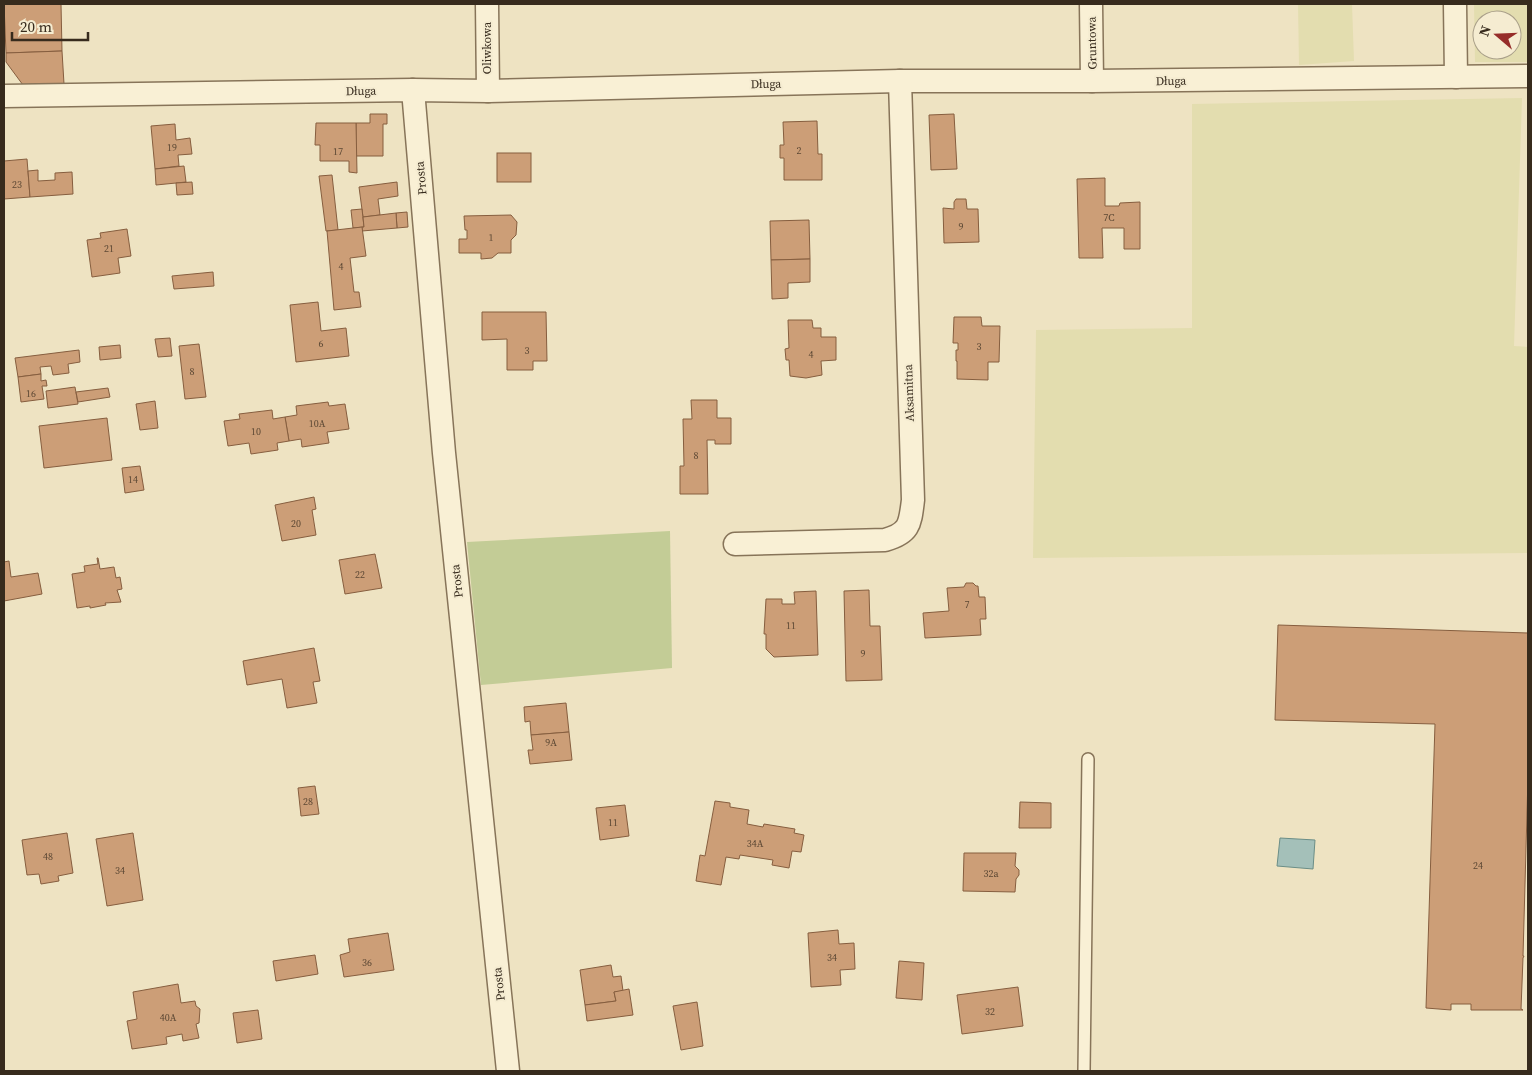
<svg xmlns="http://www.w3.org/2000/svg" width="1532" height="1075" viewBox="0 0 1532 1075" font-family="'Source Serif 4',serif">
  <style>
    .farmland { fill: #e3ddaf; fill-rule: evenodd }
    .green { fill: #c3cc96 }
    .water { fill: #a4c0b9; stroke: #6b8e87 }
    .building { fill: #cc9e77; stroke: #865e3f }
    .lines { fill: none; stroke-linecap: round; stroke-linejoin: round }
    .service-casing { stroke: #877459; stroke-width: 14 }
    .minor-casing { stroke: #877459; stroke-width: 25 }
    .service { stroke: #f9f0d5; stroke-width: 11 }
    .minor { stroke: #f9f0d5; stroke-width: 22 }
    .labels { text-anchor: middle; stroke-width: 4; stroke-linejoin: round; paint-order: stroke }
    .number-label { font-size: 10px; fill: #5c4834 }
    .street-label { font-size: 12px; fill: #372b1d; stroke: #f5ecd1 }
  </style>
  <rect width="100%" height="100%" fill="#eee3c2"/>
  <!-- farmland -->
  <g class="farmland">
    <polygon points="1298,4 1352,4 1354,61 1299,65"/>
    <path d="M1474 4H1528V62H1475ZM1482 20H1512V50H1482Z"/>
    <polygon points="1522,98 1514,346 1528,347 1528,553 1033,558 1036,330 1192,328 1192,104"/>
  </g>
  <!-- green -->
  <polygon class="green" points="670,531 672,668 481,685 467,542"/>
  <!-- water -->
  <polygon class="water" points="1280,838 1315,840 1313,869 1277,866"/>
  <!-- building -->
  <g class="building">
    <polygon points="4,4 61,4 62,51 6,53"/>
    <polygon points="62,51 64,84 23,85 6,62 6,53"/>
    <polygon points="370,114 387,114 387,124 383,124 383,156 356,156 356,123 370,123"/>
    <polygon points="954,114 957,169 931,170 929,115"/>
    <polygon points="817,121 818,154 822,154 822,180 784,180 784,158 780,158 780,145 784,145 783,122"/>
    <polygon points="316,123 356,123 357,173 349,172 349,161 320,161 320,145 315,145"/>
    <polygon points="175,124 176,140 190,138 192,154 178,155 179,166 155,169 151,126"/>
    <rect x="497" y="153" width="34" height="29"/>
    <polygon points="27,159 30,197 4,199 4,161"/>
    <polygon points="184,166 186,182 156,185 155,169"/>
    <polygon points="38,170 38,181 55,180 55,173 72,172 73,194 30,197 28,171"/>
    <polygon points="332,175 338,230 326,231 319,176"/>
    <polygon points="1105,178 1105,206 1119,206 1120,203 1140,202 1140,249 1124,249 1124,228 1102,228 1103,258 1079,258 1077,179"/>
    <polygon points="192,182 193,194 177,195 176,183"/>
    <polygon points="397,182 398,196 378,199 380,215 363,217 359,187"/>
    <polygon points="956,199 966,199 967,209 978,209 979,242 944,243 943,208 954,209 954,202"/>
    <polygon points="362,209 364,227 353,228 351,210"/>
    <polygon points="407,212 408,227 397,228 396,213"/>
    <polygon points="396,213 397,228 362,231 362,227 364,227 363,217"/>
    <polygon points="511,215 517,222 516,235 511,240 511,253 498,253 492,258 481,259 481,253 459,253 459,239 467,239 467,230 465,230 464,216"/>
    <polygon points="809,220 810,259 771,260 770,221"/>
    <polygon points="362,227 366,256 350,258 354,292 359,292 361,307 334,310 327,231"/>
    <polygon points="127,229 131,256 118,258 120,273 92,277 87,240 101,238 100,233"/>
    <polygon points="810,259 810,282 788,283 788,298 772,299 771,260"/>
    <polygon points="213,272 214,286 174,289 172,276"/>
    <polygon points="318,302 321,331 346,328 349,356 296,362 290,305"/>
    <polygon points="482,312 546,312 547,361 533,361 533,370 507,370 507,339 482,340"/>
    <polygon points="954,317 981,317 982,326 1000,326 999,362 988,362 988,380 957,379 957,361 956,361 956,350 958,350 958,343 953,343"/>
    <polygon points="788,320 812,320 813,328 821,328 821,337 836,337 836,360 821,361 822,375 806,378 790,376 789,360 786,360 785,349 789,348"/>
    <polygon points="170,338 172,356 158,357 155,339"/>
    <polygon points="199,344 206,397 185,399 179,346"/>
    <polygon points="120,345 121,358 100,360 99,347"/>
    <polygon points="79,350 80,362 68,364 69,373 53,375 51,366 40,367 41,374 18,377 15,358"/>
    <polygon points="41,374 41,381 46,380 47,386 42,386 44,399 21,402 18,377"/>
    <polygon points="75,387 78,404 48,408 46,391"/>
    <polygon points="108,388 110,397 78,402 76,392"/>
    <polygon points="691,400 717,400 717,418 731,418 731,444 715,444 715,440 707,440 708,494 680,494 680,466 684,466 683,419 692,419"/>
    <polygon points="155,401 158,428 140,430 136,404"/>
    <polygon points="328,402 329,406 345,404 349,429 327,432 329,443 302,447 301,439 289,441 285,417 297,415 296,406"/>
    <polygon points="272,410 273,419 285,417 289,441 277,443 278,450 251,454 249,443 228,446 224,421 240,419 239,414"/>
    <polygon points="107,418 112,460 44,468 39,426"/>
    <polygon points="140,466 144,490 125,493 122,468"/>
    <polygon points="314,497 316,509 312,510 316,535 282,541 275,505"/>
    <polygon points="375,554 382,588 345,594 339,560"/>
    <polygon points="97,558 98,558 100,569 114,567 116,578 120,577 122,589 117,590 121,602 105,603 106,605 90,608 90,606 77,608 72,574 85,572 84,566 98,564"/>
    <polygon points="9,561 11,577 38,573 42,594 4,601 4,562"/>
    <polygon points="966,583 973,583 976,586 978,586 979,597 985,597 986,619 980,619 981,635 925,638 923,613 949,611 947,588 964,587"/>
    <polygon points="869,590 870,626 880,626 882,680 846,681 844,591"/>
    <polygon points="816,591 818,655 774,657 766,649 766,634 764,634 766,599 782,599 782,604 795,604 794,592"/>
    <polygon points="1278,625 1528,633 1528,777 1523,956 1524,956 1523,958 1521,1009 1523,1010 1471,1010 1471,1004 1451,1004 1451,1010 1426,1008 1435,724 1275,720"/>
    <polygon points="314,648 320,681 313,682 317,703 287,708 282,679 247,685 243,661"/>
    <polygon points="566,703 569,732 531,735 530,721 525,722 524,707"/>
    <polygon points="569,732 572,760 530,764 528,750 533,750 531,735"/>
    <polygon points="315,786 319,814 301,816 298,788"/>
    <polygon points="715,801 730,803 730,807 749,810 747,824 763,827 764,824 795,829 794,833 804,835 801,852 792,851 789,868 772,865 773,860 740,855 739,859 726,857 721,885 696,881 700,855 705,856"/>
    <polygon points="1020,802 1051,803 1051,828 1019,828"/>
    <polygon points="625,805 629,836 600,840 596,808"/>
    <polygon points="67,833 73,873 58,876 59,881 41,884 39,874 27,875 22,840"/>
    <polygon points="133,833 143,900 107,906 96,839"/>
    <polygon points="964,853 1016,853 1015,866 1019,870 1019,875 1016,879 1015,892 963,891"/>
    <polygon points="838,930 839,944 854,943 855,969 840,970 841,985 811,987 808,933"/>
    <polygon points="388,933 394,970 344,977 340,955 350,952 348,939"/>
    <polygon points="315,955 318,974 276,981 273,961"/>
    <polygon points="899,961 924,963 922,1000 896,998"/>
    <polygon points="611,965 613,977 621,976 623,991 614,992 616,1001 585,1005 580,970"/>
    <polygon points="178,984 181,1003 195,1001 196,1006 200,1009 199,1023 196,1024 199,1038 183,1041 182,1034 166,1037 167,1044 132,1049 127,1021 137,1019 133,992"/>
    <polygon points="1018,987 1023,1026 962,1034 957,995"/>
    <polygon points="629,989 633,1015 587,1021 585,1005 616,1001 614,992"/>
    <polygon points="697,1002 703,1046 681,1050 673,1006"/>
    <polygon points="258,1010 262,1039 237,1043 233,1013"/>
  </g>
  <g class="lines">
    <defs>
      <polyline id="service" points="1084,1071 1088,759"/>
      <g id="minor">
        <polyline points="487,4 488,91"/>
        <polyline points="1091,4 1092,81"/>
        <polyline points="1455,4 1456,77"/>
        <polyline points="413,90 444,453 508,1071"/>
        <polyline points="4,96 413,90 488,91 900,81 1092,81 1528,76"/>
        <path d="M735 544 885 540C910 533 910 524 913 500L900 81"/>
      </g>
    </defs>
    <!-- service casing -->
    <use href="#service" class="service-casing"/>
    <!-- minor casing -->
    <use href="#minor" class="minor-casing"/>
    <!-- service -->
    <use href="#service" class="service"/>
    <!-- minor -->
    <use href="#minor" class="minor"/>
  </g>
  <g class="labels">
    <!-- number labels -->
    <g class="number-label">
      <text x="172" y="151">19</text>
      <text x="799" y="154">2</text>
      <text x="338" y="155">17</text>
      <text x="17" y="188">23</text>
      <text x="1109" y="221">7C</text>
      <text x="961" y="230">9</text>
      <text x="491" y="241">1</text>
      <text x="109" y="252">21</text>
      <text x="341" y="270">4</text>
      <text x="321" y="347">6</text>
      <text x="979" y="350">3</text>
      <text x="527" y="354">3</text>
      <text x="811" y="358">4</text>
      <text x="192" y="375">8</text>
      <text x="31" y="397">16</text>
      <text x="317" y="427">10A</text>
      <text x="256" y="435">10</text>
      <text x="696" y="459">8</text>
      <text x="133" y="483">14</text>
      <text x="296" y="527">20</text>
      <text x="360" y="578">22</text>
      <text x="967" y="608">7</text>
      <text x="791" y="629">11</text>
      <text x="863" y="657">9</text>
      <text x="551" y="746">9A</text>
      <text x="308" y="805">28</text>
      <text x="613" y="826">11</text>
      <text x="755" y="847">34A</text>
      <text x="48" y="860">48</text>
      <text x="1478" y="869">24</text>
      <text x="120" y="874">34</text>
      <text x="991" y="877">32a</text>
      <text x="832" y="961">34</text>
      <text x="367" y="966">36</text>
      <text x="990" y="1015">32</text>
      <text x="168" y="1021">40A</text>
    </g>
    <!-- street labels -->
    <g class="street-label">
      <text transform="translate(1092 43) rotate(-91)" y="4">Gruntowa</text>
      <text transform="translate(487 48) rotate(-90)" y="4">Oliwkowa</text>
      <text transform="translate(1171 81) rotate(-1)" y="4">Długa</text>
      <text transform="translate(766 84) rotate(-1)" y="4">Długa</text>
      <text transform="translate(361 91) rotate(-1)" y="4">Długa</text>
      <text transform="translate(421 178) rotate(-95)" y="4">Prosta</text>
      <text transform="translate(909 393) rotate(-92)" y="4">Aksamitna</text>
      <text transform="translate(457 581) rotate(-96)" y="4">Prosta</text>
      <text transform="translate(499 984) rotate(-96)" y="4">Prosta</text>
    </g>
  </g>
  <!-- border -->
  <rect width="1532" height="1075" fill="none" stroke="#372b1d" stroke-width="10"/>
  <!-- north arrow -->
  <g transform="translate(1497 35) rotate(289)"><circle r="24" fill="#f5ecd1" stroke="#a99f89"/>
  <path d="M0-4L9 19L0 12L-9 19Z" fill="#962d29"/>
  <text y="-8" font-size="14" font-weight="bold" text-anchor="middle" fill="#372b1d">N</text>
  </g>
  <!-- scale -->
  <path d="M12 32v8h76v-8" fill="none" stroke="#372b1d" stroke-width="2.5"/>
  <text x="20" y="32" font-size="15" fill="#372b1d" stroke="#f5ecd1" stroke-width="4" paint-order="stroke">20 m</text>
</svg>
